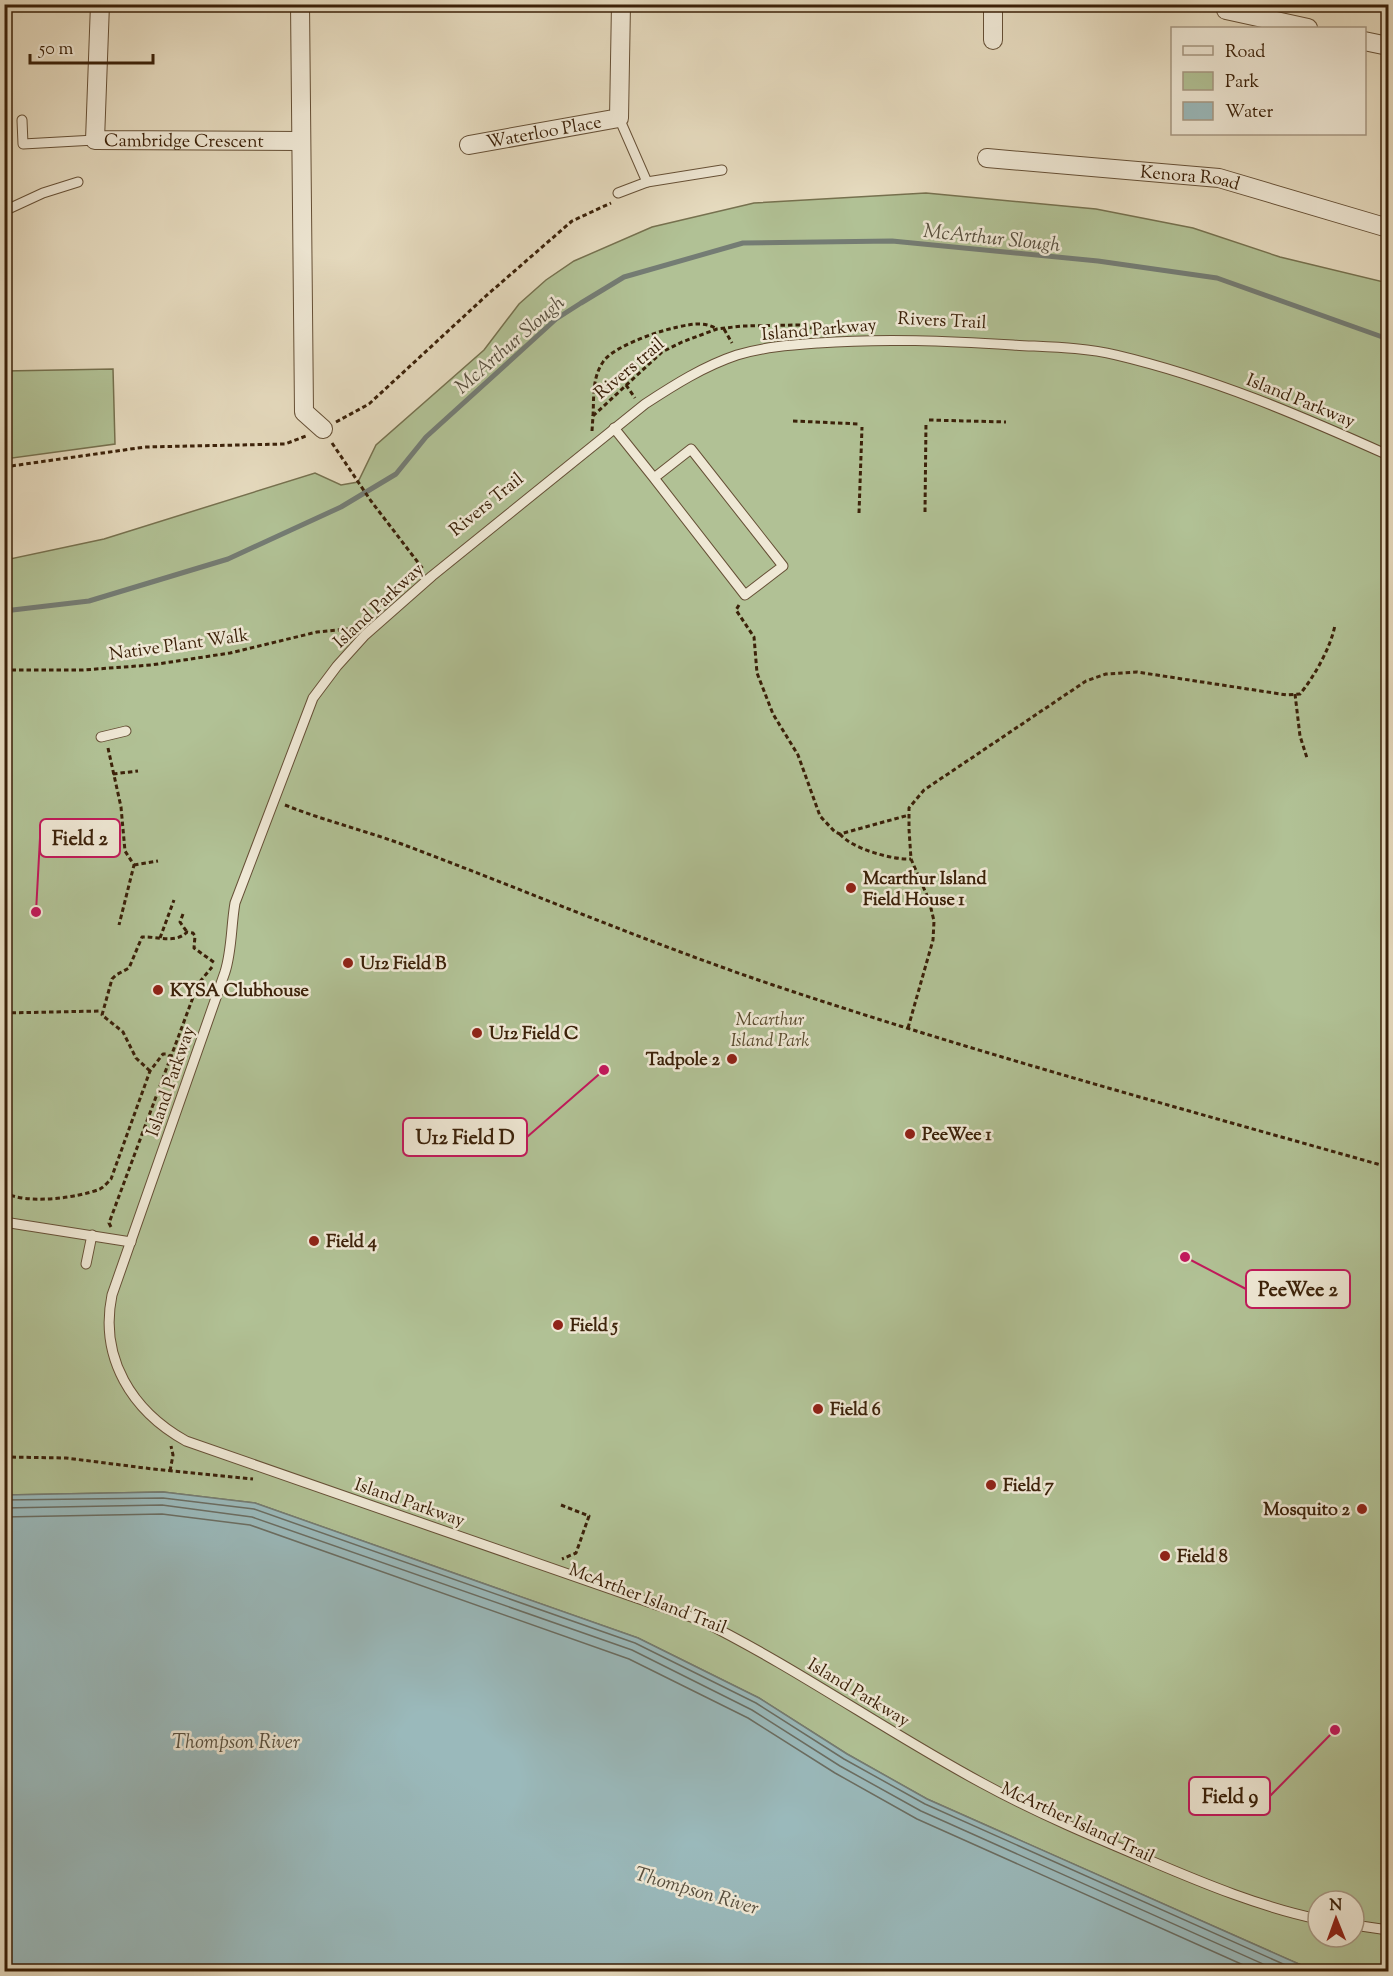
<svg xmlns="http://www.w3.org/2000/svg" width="1393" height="1976" viewBox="0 0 1393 1976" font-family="'Sorts Mill Goudy',serif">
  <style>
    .green { fill: #b1c195; stroke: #76714f; stroke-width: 1.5; fill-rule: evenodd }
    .water { fill: #9ab9bb; stroke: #747c74; stroke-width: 1.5 }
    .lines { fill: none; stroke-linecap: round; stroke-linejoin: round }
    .shore { stroke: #6a6d62; stroke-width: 1.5 }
    .stream { stroke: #747c74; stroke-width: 5 }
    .service-casing { stroke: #665036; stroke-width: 11 }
    .minor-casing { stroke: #665036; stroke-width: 20 }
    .path { stroke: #3b2109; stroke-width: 3; stroke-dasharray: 4.5 3; stroke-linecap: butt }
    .service { stroke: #efe8d5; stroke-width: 9 }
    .minor { stroke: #efe8d5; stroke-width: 18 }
    .poi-dot { fill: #8f2418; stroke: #efe8d5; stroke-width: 2 }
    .labels { text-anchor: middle; stroke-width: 5; stroke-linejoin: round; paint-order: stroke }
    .street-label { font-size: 18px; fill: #3b2109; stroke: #efe8d5 }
    .poi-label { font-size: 18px; font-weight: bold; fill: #3b2109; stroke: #efe8d5; text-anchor: start }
    .park-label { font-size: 18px; font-style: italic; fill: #58492c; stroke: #efe8d5 }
    .water-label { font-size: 20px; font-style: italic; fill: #584f3e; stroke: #efe8d5 }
    .leader { fill: none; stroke: #c2185b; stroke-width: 2 }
    .callout-dot { fill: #c2185b; stroke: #efe8d5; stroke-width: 2 }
    .callout { fill: #efe8d5; stroke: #c2185b; stroke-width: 2 }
    .callout-label { font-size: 20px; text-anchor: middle; font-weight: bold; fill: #3b2109 }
  </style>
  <rect width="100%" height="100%" fill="#e6dbbf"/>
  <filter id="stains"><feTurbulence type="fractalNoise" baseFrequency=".00333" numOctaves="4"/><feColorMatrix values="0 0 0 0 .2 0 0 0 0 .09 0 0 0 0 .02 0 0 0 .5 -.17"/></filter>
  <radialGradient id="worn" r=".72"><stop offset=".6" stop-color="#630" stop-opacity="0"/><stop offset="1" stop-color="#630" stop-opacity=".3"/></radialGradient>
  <!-- green -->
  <g class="green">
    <path d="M926 193 1096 209 1193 228 1280 257 1388 283V1971H1330L1301 1965 927 1799 847 1754 759 1698 638 1638 255 1503 163 1492 5 1495V560L104 539 315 473 341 485 358 482 376 445 484 350 519 304 546 280 574 261 652 227 754 203ZM1318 1901H1354V1937H1318Z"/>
    <polygon points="113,369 115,444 5,459 5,371"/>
  </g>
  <!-- water -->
  <polygon class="water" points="163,1492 255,1503 638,1638 759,1698 847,1754 927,1799 1301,1965 1330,1971 5,1971 5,1495"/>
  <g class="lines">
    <!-- shore -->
    <g class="shore">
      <polyline points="4,1500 163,1498 254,1509 635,1643 756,1703 844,1759 925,1804 1301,1972"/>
      <polyline points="4,1508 162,1505 252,1517 632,1650 752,1710 840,1766 921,1811 1281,1972"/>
      <polyline points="4,1517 162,1514 250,1525 629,1659 748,1718 835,1773 917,1819 1259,1972"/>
    </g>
    <!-- stream -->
    <polyline class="stream" points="4,611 89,601 228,559 341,507 396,474 426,437 556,319 581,303 624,277 743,243 892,241 1098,261 1217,278 1388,339"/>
    <defs>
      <g id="service">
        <polyline points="22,120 23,144 95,140"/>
        <polyline points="647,182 722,170"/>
        <polyline points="618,193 647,182 619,118"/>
        <polyline points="4,211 43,193 78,182"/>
        <polyline points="614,428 654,478 691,449 783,566 745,595 654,478"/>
        <polyline points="101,737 126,731"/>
        <polyline points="4,1222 131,1242"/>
        <polyline points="86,1264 92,1235"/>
        <path d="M1318 1919C1261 1907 1205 1884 1151 1861 1094 1837 1037 1813 982 1783 887 1732 797 1668 700 1620L186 1441C132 1411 99 1358 112 1295L225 972C232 950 231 926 235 903L313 698 337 666 365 635 432 576 645 404C674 385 704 366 737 355 763 347 791 345 818 343 883 338 948 341 1013 345 1047 347 1083 347 1116 355 1213 378 1299 415 1388 455"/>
        <polyline points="1354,1925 1388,1930"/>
      </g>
      <g id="minor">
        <path id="s1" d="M100 4 95 140 300 141"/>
        <polyline points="300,4 304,412 323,429"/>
        <polyline points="993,4 993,40"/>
        <polyline points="1226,4 1226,10 1308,28"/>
        <polyline points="1364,41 1388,46"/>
        <path id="s2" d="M469 145 619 118 621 4"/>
        <path id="s3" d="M987 158 1219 178 1388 228"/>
      </g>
    </defs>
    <!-- service casing -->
    <use href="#service" class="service-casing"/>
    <!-- minor casing -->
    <use href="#minor" class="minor-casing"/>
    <!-- path -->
    <g class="path">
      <polyline points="724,329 732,343"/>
      <polyline points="626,385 635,398"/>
      <path d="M593 416C594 398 592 378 603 362 614 344 679 323 700 324 706 324 712 326 717 329"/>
      <polyline points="929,420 1006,422"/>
      <polyline points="793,421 860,424"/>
      <polyline points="336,422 369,404 487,295 572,221 611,203"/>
      <polyline points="592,431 593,416 662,352 682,342 717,329 742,326 799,325 816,329"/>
      <polyline points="332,443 371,501 423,569"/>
      <polyline points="4,467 145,447 285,444 306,436"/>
      <polyline points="925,512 926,422"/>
      <polyline points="859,513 862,427"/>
      <polyline points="739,605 736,610 754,637 757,673 773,714 798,755 820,816 835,832 840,834 909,815"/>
      <polyline points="4,670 83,670 151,665 230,653 317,632 348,629 352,631"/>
      <polyline points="1295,694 1300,736 1307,758"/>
      <polyline points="108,748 121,807 125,851 134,865 119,925"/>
      <polyline points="113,774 138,771"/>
      <path d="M285 805C325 821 367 831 407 846 529 892 649 943 773 985 976 1053 1183 1109 1388 1167"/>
      <path d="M840 834C852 849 893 860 911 859"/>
      <polyline points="134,865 158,861"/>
      <polyline points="183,914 180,922 187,932"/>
      <polyline points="160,938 174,900"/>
      <polyline points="4,1013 101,1011"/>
      <path d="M908 1028 933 940 934 921 929 900 911 859 909 829V808L924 790 1086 681 1106 674 1137 672 1287 695 1300 694C1314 677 1331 647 1335 625"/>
      <path d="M150 1071 136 1058 123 1032 102 1015 112 979 116 975 129 968 142 937C156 936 176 944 187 932L193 933 195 936 194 948 215 963"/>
      <path d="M4 1192C24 1205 78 1198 100 1189 104 1187 108 1182 111 1179L150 1071 163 1054H167L181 1065"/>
      <polyline points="111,1227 109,1223 198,984 212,967"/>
      <polyline points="4,1457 66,1458 153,1469 253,1479"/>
      <polyline points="170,1471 173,1455 171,1446"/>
      <polyline points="561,1505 589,1516 576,1553 562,1559"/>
    </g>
    <!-- service -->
    <use href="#service" class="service"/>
    <!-- minor -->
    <use href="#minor" class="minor"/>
  </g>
  <!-- markers -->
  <g class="poi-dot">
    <circle cx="851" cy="888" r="6"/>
    <circle cx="348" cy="963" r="6"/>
    <circle cx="158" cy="990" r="6"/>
    <circle cx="477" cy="1033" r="6"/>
    <circle cx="732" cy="1059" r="6"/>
    <circle cx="910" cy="1134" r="6"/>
    <circle cx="314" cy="1241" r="6"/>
    <circle cx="558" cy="1325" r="6"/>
    <circle cx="818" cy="1409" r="6"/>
    <circle cx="991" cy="1485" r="6"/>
    <circle cx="1362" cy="1509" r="6"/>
    <circle cx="1165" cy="1556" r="6"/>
  </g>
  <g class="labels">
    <!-- street labels -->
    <g class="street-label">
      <text dy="6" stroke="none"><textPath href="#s2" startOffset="76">Waterloo Place</textPath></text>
      <text dy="6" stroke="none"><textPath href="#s1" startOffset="225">Cambridge Crescent</textPath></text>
      <text dy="6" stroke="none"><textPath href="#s3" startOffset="204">Kenora Road</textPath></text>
      <text transform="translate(942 320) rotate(3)" y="6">Rivers Trail</text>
      <text transform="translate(819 329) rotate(-5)" y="6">Island Parkway</text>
      <text transform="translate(629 368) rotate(-40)" y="6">Rivers trail</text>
      <text transform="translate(1301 400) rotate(22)" y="6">Island Parkway</text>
      <text transform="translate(486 504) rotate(-39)" y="6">Rivers Trail</text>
      <text transform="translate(378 605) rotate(-43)" y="6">Island Parkway</text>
      <text transform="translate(179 644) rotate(-8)" y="6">Native Plant Walk</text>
      <text transform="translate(170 1081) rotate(-71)" y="6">Island Parkway</text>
      <text transform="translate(410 1502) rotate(19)" y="6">Island Parkway</text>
      <text transform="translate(648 1598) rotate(21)" y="6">McArther Island Trail</text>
      <text transform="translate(859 1692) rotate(31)" y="6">Island Parkway</text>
      <text transform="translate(1078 1822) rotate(25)" y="6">McArther Island Trail</text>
    </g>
    <!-- poi labels -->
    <g class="poi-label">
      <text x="863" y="884">Mcarthur Island<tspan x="863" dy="21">Field House 1</tspan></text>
      <text x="360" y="969">U12 Field B</text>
      <text x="170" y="996">KYSA Clubhouse</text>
      <text x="489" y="1039">U12 Field C</text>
      <text x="720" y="1065" text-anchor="end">Tadpole 2</text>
      <text x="922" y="1140">PeeWee 1</text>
      <text x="326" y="1247">Field 4</text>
      <text x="570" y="1331">Field 5</text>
      <text x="830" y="1415">Field 6</text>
      <text x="1003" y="1491">Field 7</text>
      <text x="1350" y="1515" text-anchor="end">Mosquito 2</text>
      <text x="1177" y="1562">Field 8</text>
    </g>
    <!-- park labels -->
    <g class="park-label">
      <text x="770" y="1025">Mcarthur<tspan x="770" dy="21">Island Park</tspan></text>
    </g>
    <!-- water labels -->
    <g class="water-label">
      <text transform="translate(992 237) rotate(6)" y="7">McArthur Slough</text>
      <text transform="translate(509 344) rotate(-41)" y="7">McArthur Slough</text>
      <text x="236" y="1748">Thompson River</text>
      <text transform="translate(697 1890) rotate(16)" y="7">Thompson River</text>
    </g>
  </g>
  <!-- callouts -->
  <path class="leader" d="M36 912L40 838M604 1070L527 1137M1185 1257L1246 1289M1335 1730L1270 1796"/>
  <g class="callout-dot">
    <circle cx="36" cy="912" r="6"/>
    <circle cx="604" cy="1070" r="6"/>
    <circle cx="1185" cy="1257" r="6"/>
    <circle cx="1335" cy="1730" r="6"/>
  </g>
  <g class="callout">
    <rect x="40" y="819" width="80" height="38" rx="6"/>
    <rect x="403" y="1118" width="124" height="38" rx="6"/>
    <rect x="1246" y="1270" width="104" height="38" rx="6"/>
    <rect x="1189" y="1777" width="81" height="38" rx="6"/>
  </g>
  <g class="callout-label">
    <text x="80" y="845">Field 2</text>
    <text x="465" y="1144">U12 Field D</text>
    <text x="1298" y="1296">PeeWee 2</text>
    <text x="1230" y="1803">Field 9</text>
  </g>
  <!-- margin -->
  <rect width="1393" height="1976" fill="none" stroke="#e6dbbf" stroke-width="24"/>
  <rect x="6" y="6" width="1381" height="1964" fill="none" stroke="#3b2109" stroke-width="3"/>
  <rect x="12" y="12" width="1369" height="1952" fill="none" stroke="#3b2109" stroke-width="1.5"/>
  <!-- legend -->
  <rect x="1171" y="27" width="195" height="108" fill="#efe8d5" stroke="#a79883" stroke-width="1.5"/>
  <rect x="1183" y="46" width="30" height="9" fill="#efe8d5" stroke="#a79883" stroke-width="1.5"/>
  <text x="1225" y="57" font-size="18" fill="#3b2109">Road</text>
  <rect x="1183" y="72" width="30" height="18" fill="#b1c195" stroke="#a79883" stroke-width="1.5"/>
  <text x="1225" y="87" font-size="18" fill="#3b2109">Park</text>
  <rect x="1183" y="102" width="30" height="18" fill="#9ab9bb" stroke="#a79883" stroke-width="1.5"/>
  <text x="1225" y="117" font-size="18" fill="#3b2109">Water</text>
  <!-- north arrow -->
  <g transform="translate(1336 1919) rotate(359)"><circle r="28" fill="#efe8d5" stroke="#a79883" stroke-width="1.5"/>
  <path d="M0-4.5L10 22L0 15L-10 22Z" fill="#8f2418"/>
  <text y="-9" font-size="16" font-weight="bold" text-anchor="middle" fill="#3b2109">N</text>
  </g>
  <!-- scale -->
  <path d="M30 54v9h123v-9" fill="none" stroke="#3b2109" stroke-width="3"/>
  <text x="39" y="54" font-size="18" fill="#3b2109" stroke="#efe8d5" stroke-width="4.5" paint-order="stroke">50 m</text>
  <rect width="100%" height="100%" filter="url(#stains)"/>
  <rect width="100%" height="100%" fill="url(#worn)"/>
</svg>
